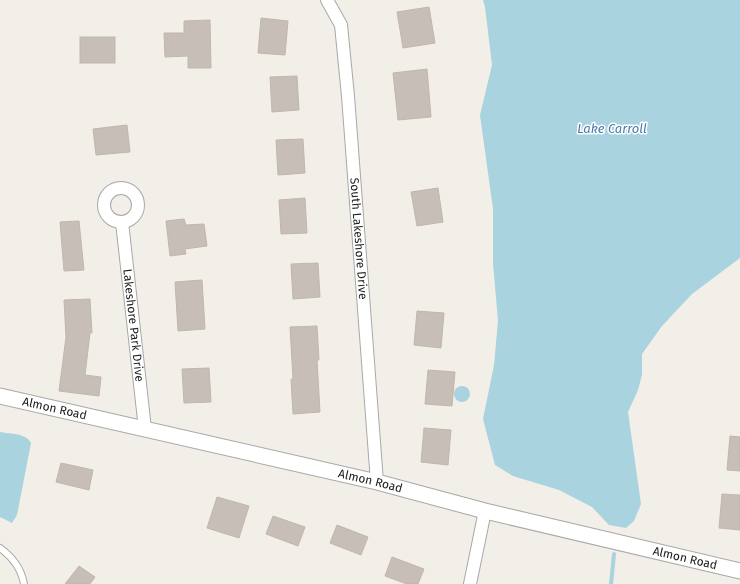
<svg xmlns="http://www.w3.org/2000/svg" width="740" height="584" viewBox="0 0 740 584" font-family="'Fira Sans',sans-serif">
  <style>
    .water { fill: #a9d3df }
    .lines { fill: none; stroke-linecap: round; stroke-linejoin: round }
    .stream { stroke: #a9d3df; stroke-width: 4 }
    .building { fill: #c7beb7; stroke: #c4b5aa }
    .service-casing { stroke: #a8a8a8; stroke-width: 8 }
    .minor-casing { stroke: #a8a8a8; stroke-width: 14 }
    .tertiary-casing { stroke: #a8a8a8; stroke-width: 17 }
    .service { stroke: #fff; stroke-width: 6 }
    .minor { stroke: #fff; stroke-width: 12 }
    .tertiary { stroke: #fff; stroke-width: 15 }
    .labels { text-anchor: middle; stroke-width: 3; stroke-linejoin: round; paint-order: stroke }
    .street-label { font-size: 12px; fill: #212121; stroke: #fff }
    .water-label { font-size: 13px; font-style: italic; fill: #487aac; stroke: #fff }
  </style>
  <rect width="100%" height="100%" fill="#f2efe8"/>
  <!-- water -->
  <g class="water">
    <polygon points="483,0 740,0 740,258 692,294 662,326 642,354 642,375 638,390 628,412 641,504 634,521 626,528 609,525 592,507 559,490 513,476 495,465 483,419 494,365 498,321 493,263 493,209 480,115 492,65 485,7"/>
    <circle cx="462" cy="394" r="8"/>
    <path d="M0 432C11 434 26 433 31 443L17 515 12 523 0 517Z"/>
  </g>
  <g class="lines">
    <!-- stream -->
    <polyline class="stream" points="611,584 614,554"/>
  </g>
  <!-- building -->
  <g class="building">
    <polygon points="429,7 435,43 403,48 397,12"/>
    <polygon points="261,18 288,21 285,55 258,53"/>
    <polygon points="210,20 211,68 188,68 188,56 165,57 164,33 184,33 184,21"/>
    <rect x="80" y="37" width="35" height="26"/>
    <polygon points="427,69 431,117 398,120 393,73"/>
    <polygon points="297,76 299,110 272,112 270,77"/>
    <polygon points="127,125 130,152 96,155 93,129"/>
    <polygon points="303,139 305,173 278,175 276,140"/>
    <polygon points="438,188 443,222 417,226 411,192"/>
    <polygon points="305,198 307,233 281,234 279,200"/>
    <polygon points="184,219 186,225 204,224 207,246 185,249 186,254 170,256 166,221"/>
    <polygon points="79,221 84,270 64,271 60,222"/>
    <polygon points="318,263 320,297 293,299 291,264"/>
    <polygon points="202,280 205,329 178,331 175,282"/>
    <polygon points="90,299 92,333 90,333 85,375 101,377 99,396 59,391 66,337 64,300"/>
    <polygon points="417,311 444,313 441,348 414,345"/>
    <polygon points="317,326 319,360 317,360 320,412 293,414 291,379 293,379 290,327"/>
    <polygon points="209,368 211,402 184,403 182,369"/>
    <polygon points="428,370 455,372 452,406 425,404"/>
    <polygon points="424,428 451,430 448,465 421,462"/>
    <polygon points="730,436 740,437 740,471 727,470"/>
    <polygon points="61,463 93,470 89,490 56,482"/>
    <polygon points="722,494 740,495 740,530 719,528"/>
    <polygon points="217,497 249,506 239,538 207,528"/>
    <polygon points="273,516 305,527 298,546 266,534"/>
    <polygon points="337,525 368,537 361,555 330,543"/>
    <polygon points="392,557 424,569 418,584 407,584 385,576"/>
    <polygon points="79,566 95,577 90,584 65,584"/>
  </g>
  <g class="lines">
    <defs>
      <path id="service" d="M0 548C13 558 21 568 24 584"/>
      <g id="minor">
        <path id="s1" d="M327 0 341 25 348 96 377 482"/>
        <circle cx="121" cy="205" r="17"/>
        <path id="s2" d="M122 222 145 429"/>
        <polyline points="470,584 485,511"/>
      </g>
      <g id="tertiary">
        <path id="s3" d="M0 396 377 482 485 511 740 571"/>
      </g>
    </defs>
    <!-- service casing -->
    <use href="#service" class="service-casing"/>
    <!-- minor casing -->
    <use href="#minor" class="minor-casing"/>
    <!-- tertiary casing -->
    <use href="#tertiary" class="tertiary-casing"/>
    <!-- service -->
    <use href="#service" class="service"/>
    <!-- minor -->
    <use href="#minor" class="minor"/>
    <!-- tertiary -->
    <use href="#tertiary" class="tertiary"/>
  </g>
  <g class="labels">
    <!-- street labels -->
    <g class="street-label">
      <text dy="4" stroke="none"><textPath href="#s1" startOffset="243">South Lakeshore Drive</textPath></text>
      <text dy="4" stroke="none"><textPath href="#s2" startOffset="104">Lakeshore Park Drive</textPath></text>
      <text dy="4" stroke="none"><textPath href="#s3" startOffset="56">Almon Road</textPath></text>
      <text dy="4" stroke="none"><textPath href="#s3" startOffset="380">Almon Road</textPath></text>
      <text dy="4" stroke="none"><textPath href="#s3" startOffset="704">Almon Road</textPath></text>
    </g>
    <!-- water labels -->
    <g class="water-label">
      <text x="612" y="133">Lake Carroll</text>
    </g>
  </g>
</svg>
